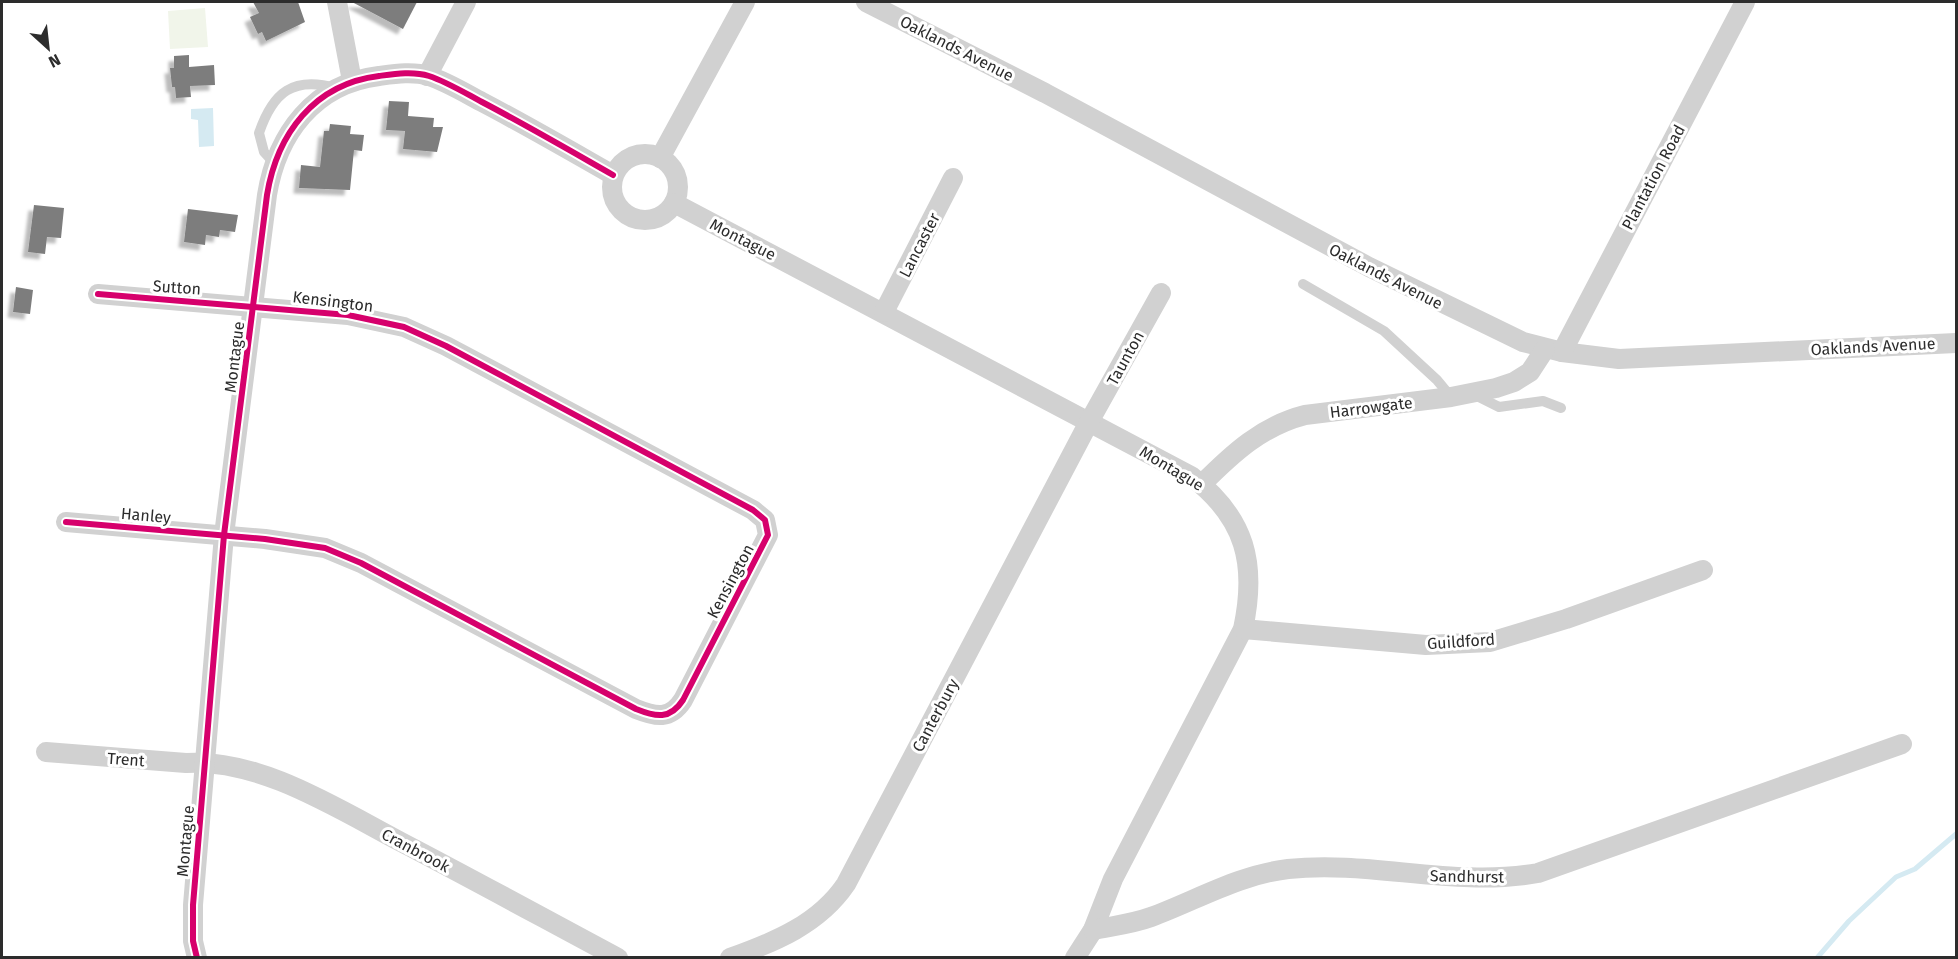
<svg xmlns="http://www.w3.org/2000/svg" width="1958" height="959" viewBox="0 0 1958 959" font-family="'Fira Sans',sans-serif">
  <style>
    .green { fill: #f1f5ea }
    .water { fill: #d5eaf2 }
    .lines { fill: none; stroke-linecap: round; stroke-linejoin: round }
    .stream { stroke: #d5eaf2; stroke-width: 5 }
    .building { fill: #7d7d7d; filter: url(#shadow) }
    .lane { stroke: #d1d1d1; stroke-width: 10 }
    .street { stroke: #d1d1d1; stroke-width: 20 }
    .cycleway-casing { stroke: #fff; stroke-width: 10 }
    .cycleway { stroke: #d6006c; stroke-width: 6 }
    .labels { text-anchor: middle; stroke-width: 6; stroke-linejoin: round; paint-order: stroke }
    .street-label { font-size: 16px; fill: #2c2c2c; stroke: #fff }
  </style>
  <defs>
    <filter id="shadow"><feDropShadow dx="-5.5" dy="5.5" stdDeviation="1.5" flood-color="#0004"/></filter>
  </defs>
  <rect width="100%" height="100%" fill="#fff"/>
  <!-- green -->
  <polygon class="green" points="205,8 208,47 170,49 168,11"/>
  <!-- water -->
  <polygon class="water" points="213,108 214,146 199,147 198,120 191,119 191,109"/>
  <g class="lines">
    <!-- stream -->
    <polyline class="stream" points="1817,958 1849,921 1896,877 1915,869 1956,834"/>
  </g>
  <!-- building -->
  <g class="building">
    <polygon points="253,2 298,2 305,22 266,41 262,32 258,34 250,17 259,13"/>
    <polygon points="352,2 417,2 403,29"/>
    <polygon points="189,55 189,67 214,65 215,85 190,86 191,97 176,98 175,87 172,87 170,68 174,68 174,56"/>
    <polygon points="389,101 409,102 408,116 434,118 433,127 443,127 437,152 403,149 405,131 386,130"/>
    <polygon points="330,124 351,126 350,134 364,135 362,151 354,150 350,190 299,188 301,165 320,167 324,131 329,131"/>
    <polygon points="34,205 64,208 61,238 47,237 45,254 28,252"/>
    <polygon points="188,209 238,215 235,232 220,230 219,237 206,235 205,245 184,242"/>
    <polygon points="16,287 33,290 30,314 13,312"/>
  </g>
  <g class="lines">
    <!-- lane -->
    <g class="lane">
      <path d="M274 163 264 152 259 133C273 92 293 76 336 88"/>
      <polyline points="1303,284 1384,331 1437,380 1451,397"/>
      <polyline points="1473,394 1499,407 1543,401 1561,408"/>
    </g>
    <!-- street -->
    <g class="street">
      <polyline points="337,2 352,81"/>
      <polyline points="866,2 1045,93 1369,267 1523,342 1562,352 1619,359 1956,343"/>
      <polyline points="427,76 466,2"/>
      <circle cx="645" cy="187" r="33"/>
      <polyline points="660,158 745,2"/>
      <path d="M674 203 1191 476C1246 518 1257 564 1243 629L1113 879 1093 930 1075 958"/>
      <polyline points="884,312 953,178"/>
      <polyline points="1562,352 1745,2"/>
      <path d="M1202 484C1233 453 1262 426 1305 415L1451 397 1496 388 1514 382 1530 372 1545 349"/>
      <path d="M66 522 265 539 325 548 361 563 636 709C656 717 670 720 683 700L768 535 765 520 753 510 446 346 404 327 348 315 98 294"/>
      <polyline points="1243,629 1426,645 1490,642 1566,619 1703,570"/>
      <path d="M46 752 186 763C259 758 338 809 401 842 474 880 545 919 618 958"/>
      <path d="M1093 930C1112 926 1132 924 1151 917 1197 900 1238 875 1288 869 1371 860 1454 888 1538 873L1902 744"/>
      <path d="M197 958 193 941V905L224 535 267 195C277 134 314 84 379 76 394 74 413 71 429 76 447 82 465 93 482 102 526 125 569 150 613 175"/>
      <path d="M730 958C775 942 819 924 846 884L1089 422 1161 293"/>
    </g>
    <defs>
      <g id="cycleway">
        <path d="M66 522 265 539 325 548 361 563 636 709C656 717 670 720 683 700L768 535 765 520 753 510 446 346 404 327 348 315 98 294"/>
        <path d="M197 958 193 941V905L224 535 267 195C277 134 314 84 379 76 394 74 413 71 429 76 447 82 465 93 482 102 526 125 569 150 613 175"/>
      </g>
    </defs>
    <!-- cycleway casing -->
    <use href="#cycleway" class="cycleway-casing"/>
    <!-- cycleway -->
    <use href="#cycleway" class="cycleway"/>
  </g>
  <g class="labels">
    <!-- street labels -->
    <g class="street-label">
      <text transform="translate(957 48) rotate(27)" y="6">Oaklands Avenue</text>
      <text transform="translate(1653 177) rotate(-62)" y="6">Plantation Road</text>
      <text transform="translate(743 239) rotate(27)" y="6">Montague</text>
      <text transform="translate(919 245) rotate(-63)" y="6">Lancaster</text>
      <text transform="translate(1386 276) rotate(27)" y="6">Oaklands Avenue</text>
      <text transform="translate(177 287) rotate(4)" y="6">Sutton</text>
      <text transform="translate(333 301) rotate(7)" y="6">Kensington</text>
      <text transform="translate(1873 346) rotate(-3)" y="6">Oaklands Avenue</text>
      <text transform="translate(234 357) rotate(-83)" y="6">Montague</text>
      <text transform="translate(1125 358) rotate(-61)" y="6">Taunton</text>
      <text transform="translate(1371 407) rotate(-7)" y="6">Harrowgate</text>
      <text transform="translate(1172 468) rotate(31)" y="6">Montague</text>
      <text transform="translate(146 515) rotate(5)" y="6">Hanley</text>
      <text transform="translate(730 581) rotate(-62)" y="6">Kensington</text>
      <text transform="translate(1461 641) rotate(-4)" y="6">Guildford</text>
      <text transform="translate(935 715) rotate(-62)" y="6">Canterbury</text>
      <text transform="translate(126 759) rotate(4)" y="6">Trent</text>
      <text transform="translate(185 841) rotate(-85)" y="6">Montague</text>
      <text transform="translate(416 850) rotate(28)" y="6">Cranbrook</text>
      <text transform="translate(1467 876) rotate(1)" y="6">Sandhurst</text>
    </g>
  </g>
  <!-- border -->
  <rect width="1958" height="959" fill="none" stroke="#2c2c2c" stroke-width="6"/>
  <!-- north arrow -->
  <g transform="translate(48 48) rotate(153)" stroke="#ffffff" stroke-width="4.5" paint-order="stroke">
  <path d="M0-4.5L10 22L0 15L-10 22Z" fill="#2c2c2c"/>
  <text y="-9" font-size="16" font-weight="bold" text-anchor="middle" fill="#2c2c2c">N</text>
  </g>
</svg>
